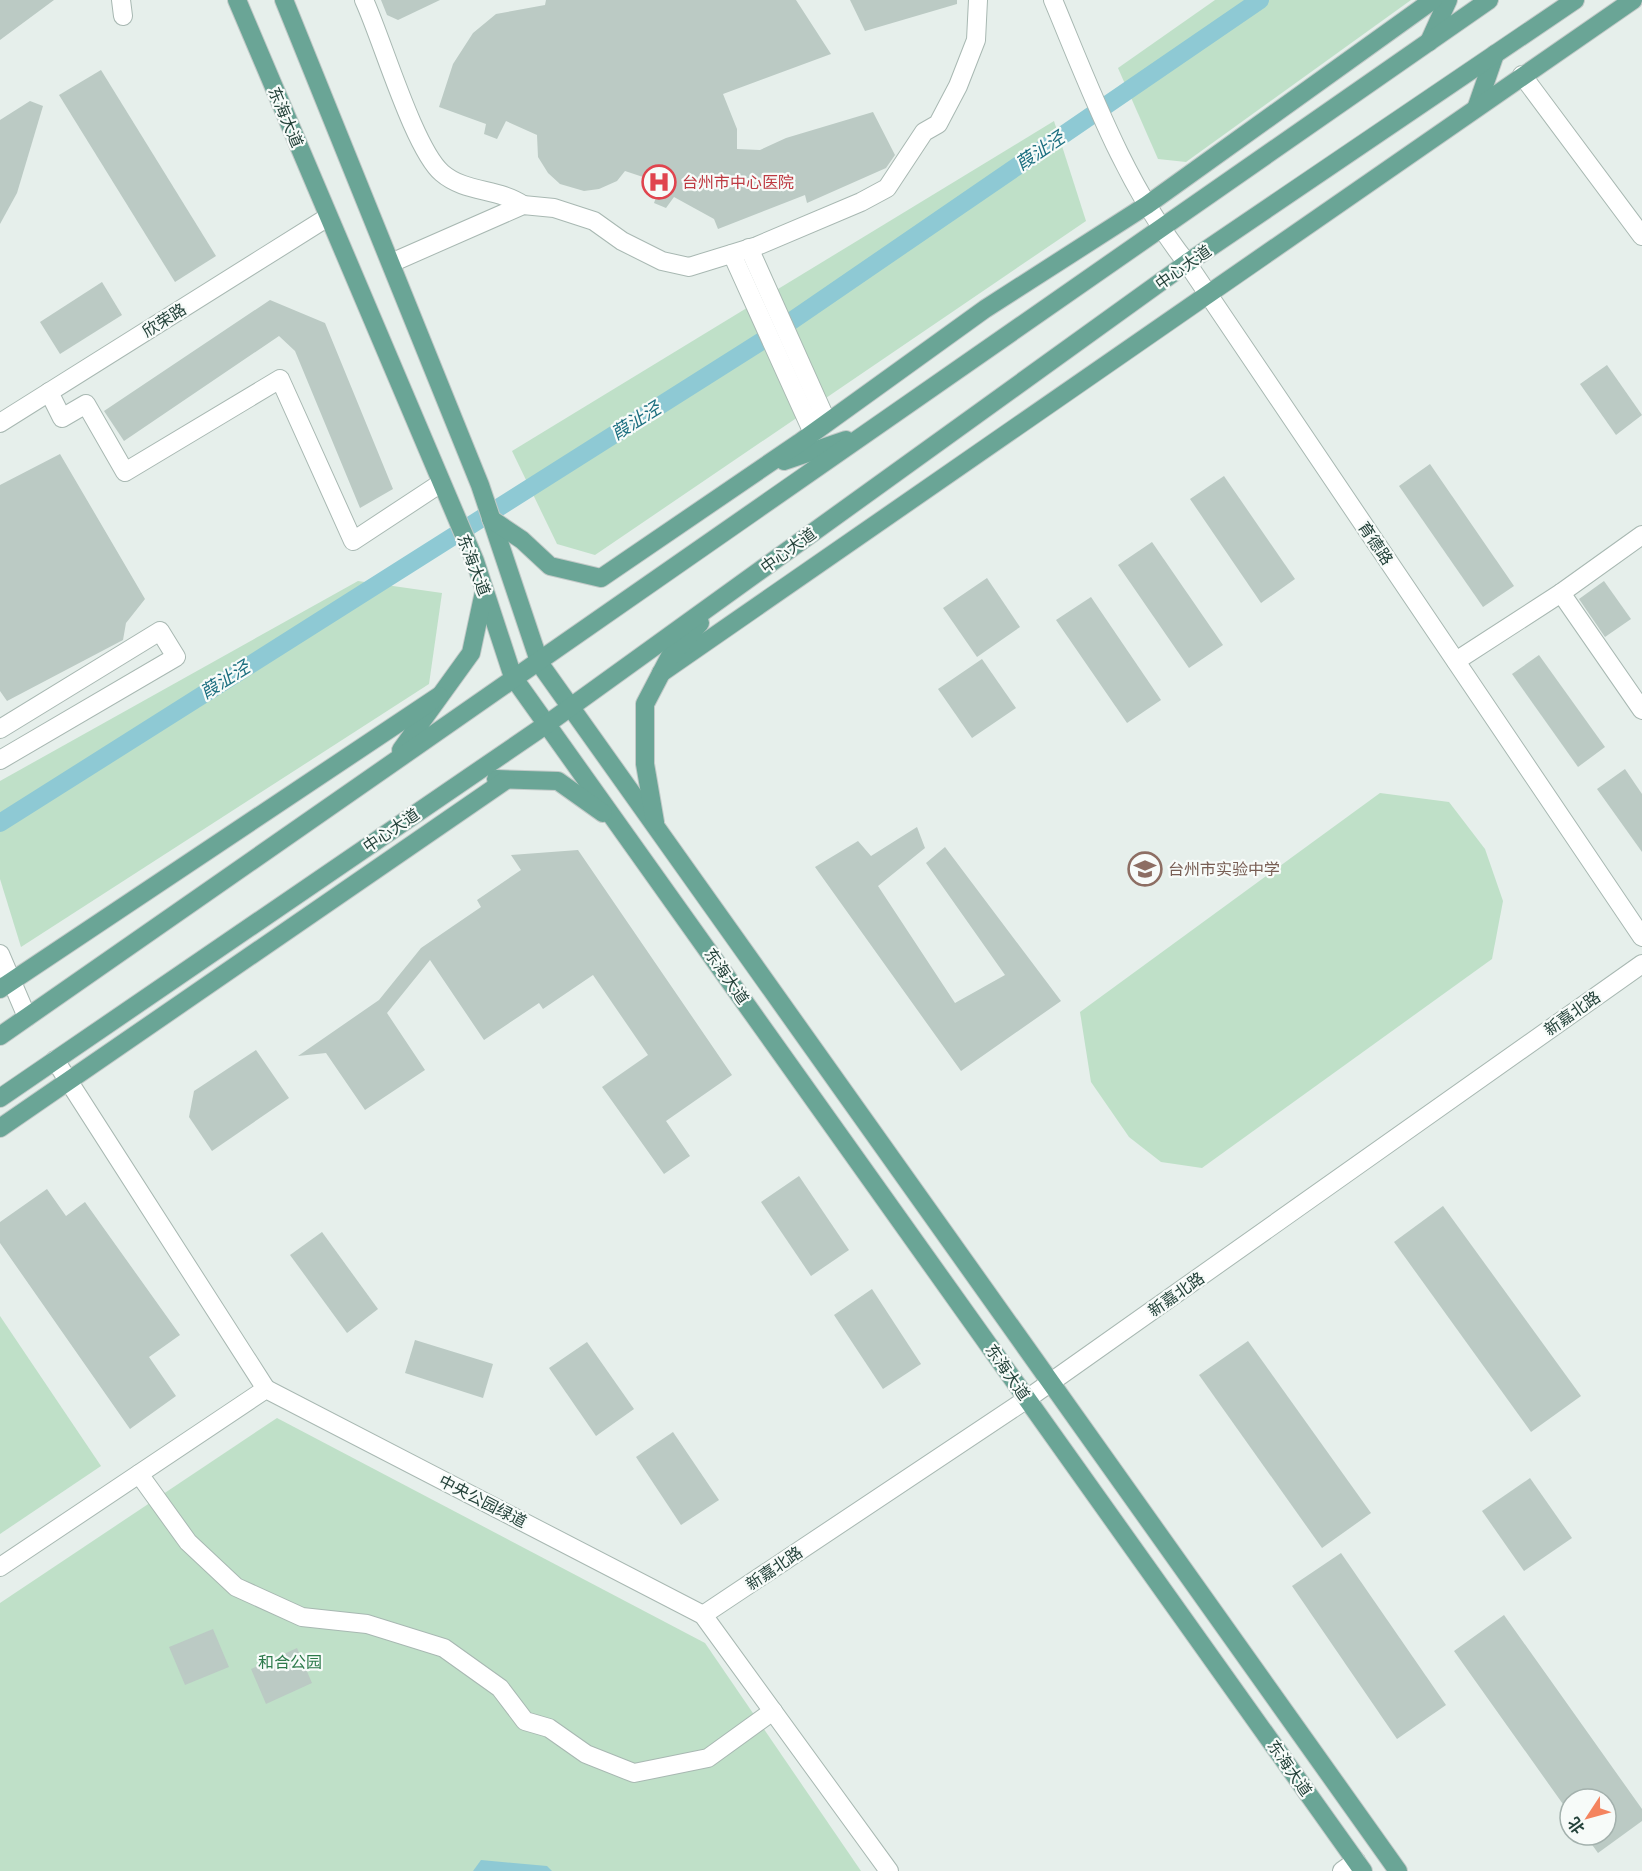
<svg xmlns="http://www.w3.org/2000/svg" width="1642" height="1871" viewBox="0 0 1642 1871" font-family="'Space Grotesk','Noto Sans SC',sans-serif">
  <style>
    .green { fill: #bfe0c8 }
    .water { fill: #8ec9d4 }
    .lines { fill: none; stroke-linecap: round; stroke-linejoin: round }
    .canal { stroke: #8ec9d4; stroke-width: 18 }
    .building { fill: #bbcac4 }
    .minor-casing { stroke: #a8b8b2; stroke-width: 20 }
    .major-casing { stroke: #c2cac8; stroke-width: 20 }
    .minor { stroke: #fff; stroke-width: 18 }
    .major { stroke: #6aa596; stroke-width: 18 }
    .labels { text-anchor: middle; stroke-width: 4.5; stroke-linejoin: round; paint-order: stroke }
    .street-label { font-size: 16px; fill: #24423a; stroke: #f7fbf9 }
    .health-label { font-size: 16px; fill: #be3a42; stroke: #f7fbf9; text-anchor: start }
    .education-label { font-size: 16px; fill: #785e54; stroke: #f7fbf9; text-anchor: start }
    .park-label { font-size: 16px; fill: #2d7a4b; stroke: #f7fbf9 }
    .water-label { font-size: 18px; font-style: italic; fill: #1c6f80; stroke: #f7fbf9 }
  </style>
  <rect width="100%" height="100%" fill="#e6efeb"/>
  <!-- green -->
  <g class="green">
    <polygon points="1215,0 1411,0 1186,162 1158,159 1118,68"/>
    <polygon points="1054,121 1086,221 595,555 557,544 512,451"/>
    <polygon points="358,581 442,593 429,684 21,947 0,879 0,781"/>
    <polygon points="1380,793 1449,802 1485,849 1503,901 1492,959 1202,1168 1161,1162 1129,1137 1091,1082 1080,1012"/>
    <polygon points="0,1316 101,1466 0,1534"/>
    <polygon points="277,1418 705,1643 861,1871 0,1871 0,1603"/>
  </g>
  <!-- water -->
  <polygon class="water" points="481,1860 547,1866 552,1871 473,1871"/>
  <g class="lines">
    <!-- canal -->
    <polyline class="canal" points="0,823 765,339 1260,0"/>
  </g>
  <!-- building -->
  <g class="building">
    <polygon points="0,0 54,0 0,40"/>
    <polygon points="381,0 440,0 398,20 387,15"/>
    <polygon points="546,0 796,0 831,54 723,94 737,129 737,149 760,150 786,138 873,112 895,155 886,168 807,203 805,195 718,229 714,219 674,197 666,208 654,203 661,183 625,171 617,181 599,189 584,191 560,184 548,173 538,157 537,135 506,121 497,139 484,134 486,124 439,107 453,64 473,33 496,14 545,5"/>
    <polygon points="850,0 957,0 957,4 865,31"/>
    <polygon points="101,70 216,256 175,282 59,95"/>
    <polygon points="30,101 43,106 17,193 0,224 0,120"/>
    <polygon points="102,282 122,315 60,354 40,322"/>
    <polygon points="270,300 325,323 393,489 360,508 295,351 279,336 124,441 104,411"/>
    <polygon points="1607,365 1642,415 1616,435 1580,384"/>
    <polygon points="60,454 145,599 126,623 123,640 7,701 0,691 0,485"/>
    <polygon points="1430,464 1514,586 1483,607 1399,486"/>
    <polygon points="1224,476 1295,579 1261,603 1190,499"/>
    <polygon points="1152,542 1223,645 1189,668 1118,565"/>
    <polygon points="987,578 1020,627 977,657 943,608"/>
    <polygon points="1604,581 1631,619 1605,637 1579,599"/>
    <polygon points="1091,597 1161,700 1127,723 1056,620"/>
    <polygon points="1539,655 1605,747 1578,767 1512,674"/>
    <polygon points="982,659 1016,708 972,738 938,689"/>
    <polygon points="1625,769 1642,794 1642,852 1597,789"/>
    <polygon points="917,827 925,848 878,886 955,1003 1005,975 926,863 945,847 1061,1001 961,1071 815,867 858,841 871,856"/>
    <polygon points="578,850 732,1075 666,1121 690,1156 664,1174 602,1087 648,1055 593,975 543,1009 539,1003 484,1040 430,960 387,1013 425,1070 365,1110 326,1053 298,1056 379,1000 421,948 481,907 477,900 521,870 511,855"/>
    <polygon points="256,1050 289,1098 212,1151 189,1117 194,1091"/>
    <polygon points="799,1176 849,1250 811,1276 761,1202"/>
    <polygon points="47,1189 66,1216 85,1202 180,1335 149,1357 176,1396 130,1429 0,1243 0,1222"/>
    <polygon points="1443,1206 1581,1396 1531,1432 1394,1242"/>
    <polygon points="322,1232 378,1309 347,1333 290,1255"/>
    <polygon points="872,1289 921,1364 883,1389 834,1315"/>
    <polygon points="415,1340 493,1364 483,1398 405,1373"/>
    <polygon points="1248,1341 1371,1513 1322,1548 1199,1375"/>
    <polygon points="587,1342 634,1409 596,1436 549,1368"/>
    <polygon points="673,1432 719,1500 681,1525 636,1457"/>
    <polygon points="1530,1478 1572,1538 1524,1571 1482,1511"/>
    <polygon points="1341,1553 1446,1705 1397,1739 1292,1586"/>
    <polygon points="1504,1615 1642,1809 1642,1821 1598,1853 1585,1835 1606,1835 1606,1799 1570,1799 1570,1814 1454,1651"/>
    <polygon points="213,1629 229,1667 185,1685 169,1647"/>
    <polygon points="297,1648 312,1683 266,1704 251,1669"/>
  </g>
  <g class="lines">
    <defs>
      <g id="minor">
        <polyline points="121,0 123,16"/>
        <path d="M364 0C382 39 414 149 442 173 465 193 498 188 523 205"/>
        <path d="M1053 0C1091 91 1125 185 1187 263L1642 937"/>
        <polyline points="1522,75 1642,236"/>
        <polyline points="749,248 827,422"/>
        <polyline points="732,254 813,433"/>
        <polyline points="391,263 523,205 554,208 594,221 622,241 662,261 689,267 757,246 861,202 887,188 924,132 938,124 958,86 976,40 978,0"/>
        <polyline points="49,392 62,418 86,404 125,472 280,379 353,541 441,483"/>
        <polyline points="0,423 328,217"/>
        <polyline points="1561,593 1642,535"/>
        <polyline points="1456,661 1561,593 1642,710"/>
        <polyline points="0,729 160,631 176,657 0,760"/>
        <polyline points="0,954 27,1017"/>
        <polyline points="55,1060 266,1389"/>
        <polyline points="139,1474 188,1542 236,1587 302,1617 367,1624 444,1648 500,1688 525,1721 549,1728 586,1754 634,1773 708,1758 773,1711"/>
        <polyline points="0,1567 266,1389 703,1615 889,1871"/>
        <polyline points="703,1615 1027,1399 1642,964"/>
        <polyline points="1342,1871 1356,1861"/>
      </g>
      <g id="major">
        <polyline points="237,0 475,561 513,677 1363,1871"/>
        <polyline points="284,0 480,485 540,664 1398,1871"/>
        <polyline points="1429,42 1448,0"/>
        <polyline points="1477,106 1495,54"/>
        <polyline points="784,461 846,440"/>
        <polyline points="491,519 522,540 550,566 601,578 799,443 985,309 1147,205 1433,0"/>
        <polyline points="661,673 1633,0"/>
        <polyline points="401,750 471,653 484,592"/>
        <polyline points="496,779 558,781 603,813"/>
        <polyline points="655,822 645,764 645,704 669,658 700,623"/>
        <polyline points="0,989 439,696"/>
        <polyline points="0,1036 1489,0"/>
        <polyline points="0,1098 547,724 1187,263 1575,0"/>
        <polyline points="0,1128 506,780"/>
      </g>
    </defs>
    <!-- minor casing -->
    <use href="#minor" class="minor-casing"/>
    <!-- major casing -->
    <use href="#major" class="major-casing"/>
    <!-- minor -->
    <use href="#minor" class="minor"/>
    <!-- major -->
    <use href="#major" class="major"/>
  </g>
  <!-- icons -->
  <defs>
    <symbol id="hospital-ring" viewBox="-11 -11 22 22"><circle r="9.5" fill="#f7fbf9" stroke="#e0444e" stroke-width="1.5"/><path d="M-5-5h3v3.5h4V-5h3V5h-3V1.5h-4V5h-3Z" fill="#e0444e"/></symbol>
    <symbol id="school-ring" viewBox="-11 -11 22 22"><circle r="9.5" fill="#f7fbf9" stroke="#8d6e63" stroke-width="1.5"/><path d="M0-5L7-2L0 1L-7-2ZM-4 1L0 2.5L4 1V4Q0 6-4 4Z" fill="#8d6e63"/></symbol>
  </defs>
  <g fill-rule="evenodd">
    <use href="#hospital-ring" x="640" y="163" width="38" height="38"/>
    <use href="#school-ring" x="1126" y="850" width="38" height="38"/>
  </g>
  <g class="labels">
    <!-- street labels -->
    <g class="street-label">
      <text transform="translate(286 117) rotate(67)" y="6">东海大道</text>
      <text transform="translate(1183 267) rotate(-35)" y="6">中心大道</text>
      <text transform="translate(164 320) rotate(-32)" y="6">欣荣路</text>
      <text transform="translate(1376 543) rotate(56)" y="6">育德路</text>
      <text transform="translate(788 550) rotate(-36)" y="6">中心大道</text>
      <text transform="translate(474 565) rotate(69)" y="6">东海大道</text>
      <text transform="translate(391 830) rotate(-34)" y="6">中心大道</text>
      <text transform="translate(727 976) rotate(55)" y="6">东海大道</text>
      <text transform="translate(1572 1013) rotate(-35)" y="6">新嘉北路</text>
      <text transform="translate(1176 1294) rotate(-35)" y="6">新嘉北路</text>
      <text transform="translate(1008 1372) rotate(55)" y="6">东海大道</text>
      <text transform="translate(483 1501) rotate(27)" y="6">中央公园绿道</text>
      <text transform="translate(774 1568) rotate(-34)" y="6">新嘉北路</text>
      <text transform="translate(1290 1768) rotate(55)" y="6">东海大道</text>
    </g>
    <!-- health labels -->
    <g class="health-label">
      <text x="682" y="188">台州市中心医院</text>
    </g>
    <!-- education labels -->
    <g class="education-label">
      <text x="1168" y="875">台州市实验中学</text>
    </g>
    <!-- park labels -->
    <g class="park-label">
      <text x="290" y="1668">和合公园</text>
    </g>
    <!-- water labels -->
    <g class="water-label">
      <text transform="translate(1040 151) rotate(-34)" y="6">葭沚泾</text>
      <text transform="translate(636 421) rotate(-32)" y="6">葭沚泾</text>
      <text transform="translate(225 680) rotate(-32)" y="6">葭沚泾</text>
    </g>
  </g>
  <!-- north arrow -->
  <g transform="translate(1588 1817) rotate(234)"><circle r="28" fill="#f7fbf9" stroke="#a3b1ad" stroke-width="1.5"/>
  <path d="M0-4.5L10 22L0 15L-10 22Z" fill="#f4845f"/>
  <text y="-9" font-size="16" font-weight="bold" text-anchor="middle" fill="#24423a">北</text>
  </g>
</svg>
